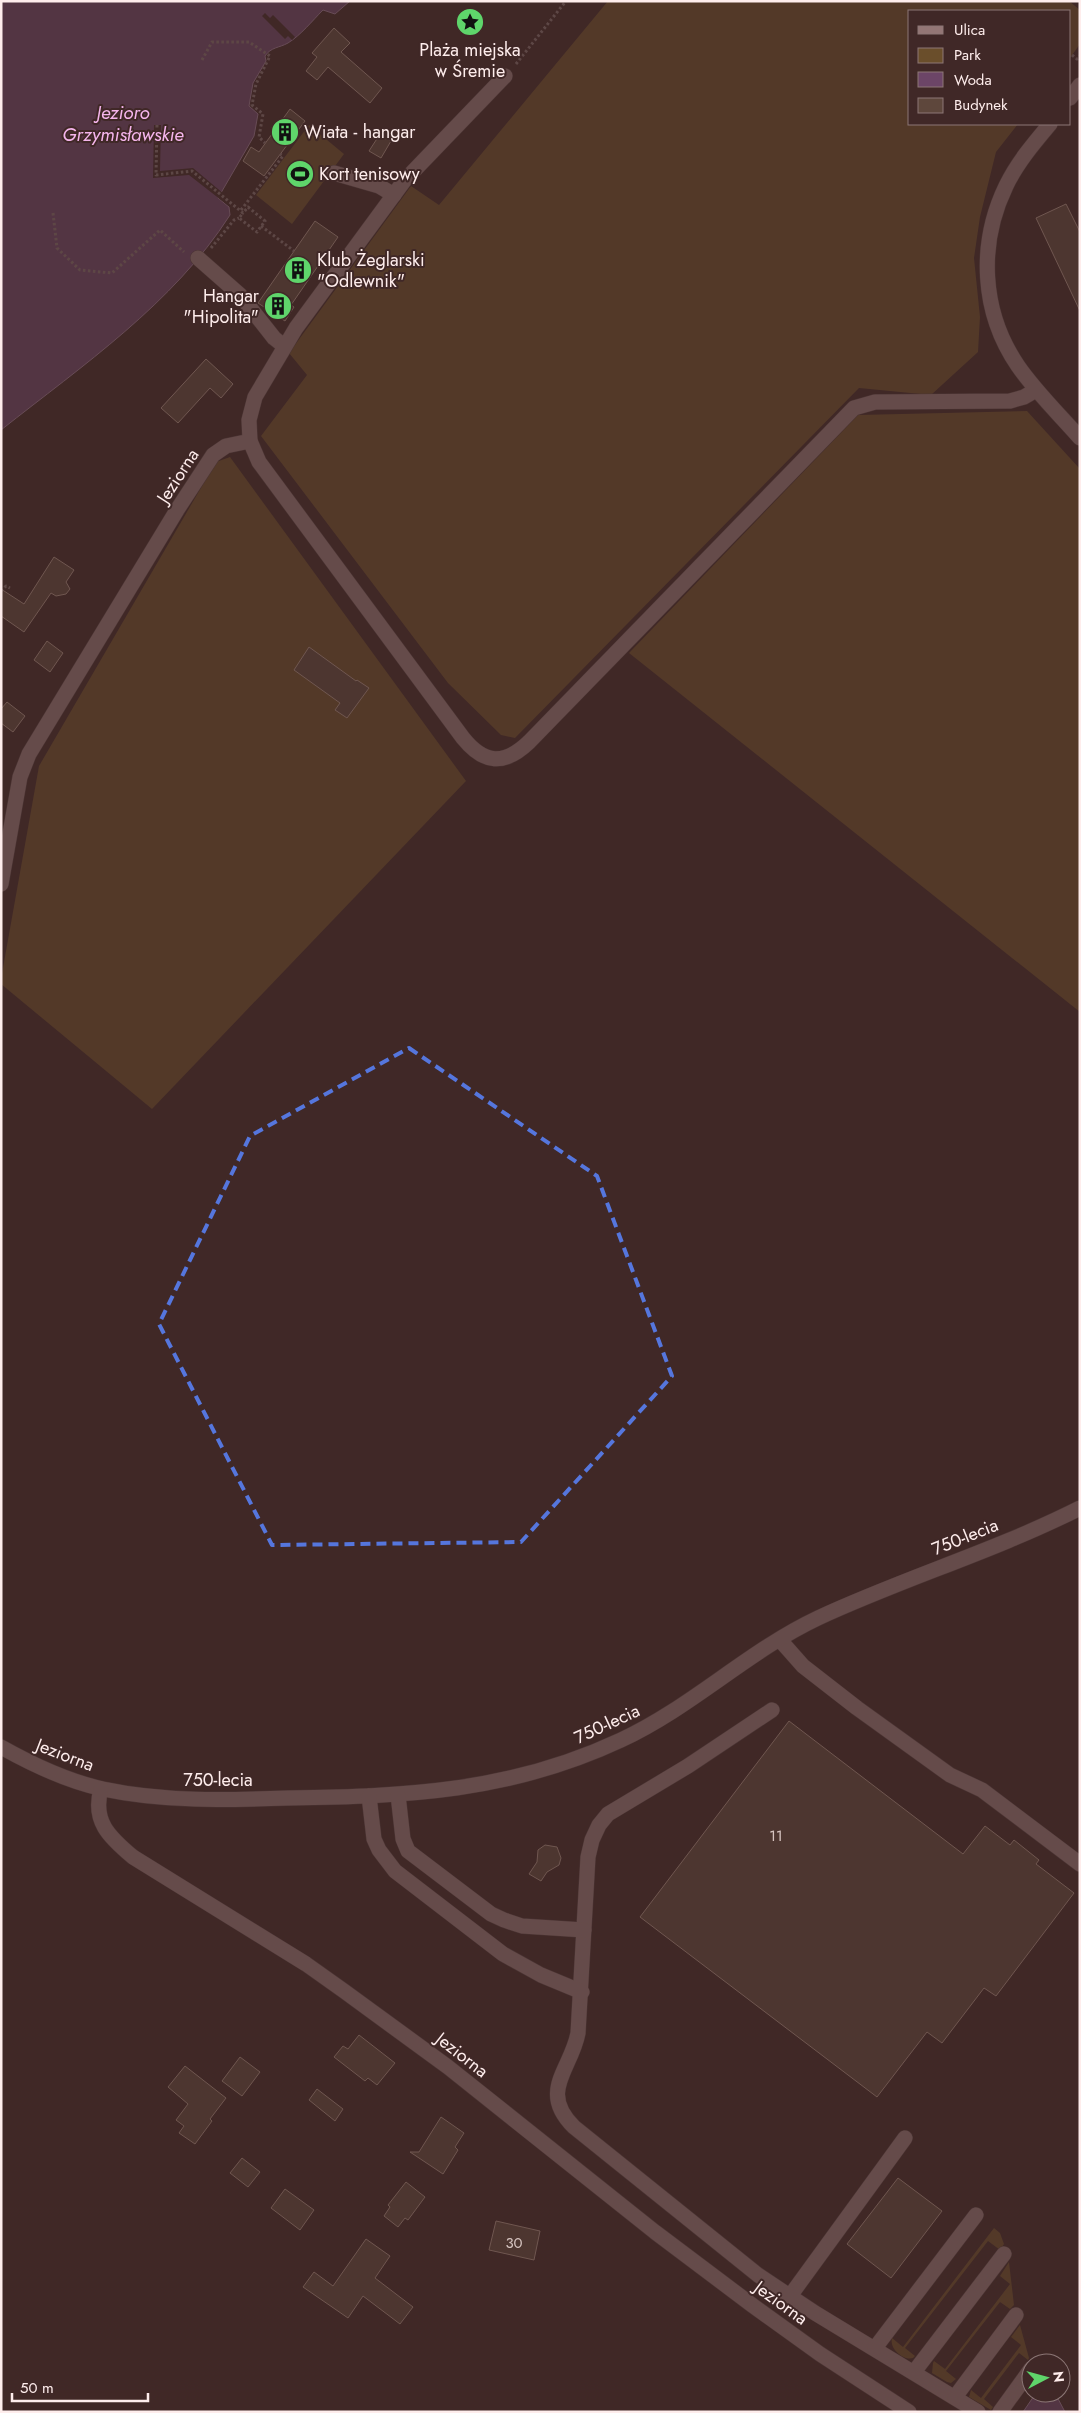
<svg xmlns="http://www.w3.org/2000/svg" width="1081" height="2413" viewBox="0 0 1081 2413" font-family="Jost,sans-serif">
  <style>
    .green { fill: #6a4e2b }
    .water { fill: #6c4567; stroke: #98778f }
    .pier { fill: #402827 }
    .building { fill: #5e473c; stroke: #a98f82 }
    .lines { fill: none; stroke-linecap: round; stroke-linejoin: round }
    .minor-casing { stroke: #5a4545; stroke-width: 16 }
    .path { stroke: #826d6c; stroke-width: 3; stroke-dasharray: 2.5 2.5; stroke-linecap: butt }
    .minor { stroke: #937675; stroke-width: 15 }
    .marked { fill: none; stroke: #5576dd; stroke-width: 4; stroke-dasharray: 10 6; stroke-linejoin: round }
    .labels { text-anchor: middle; stroke-width: 4; stroke-linejoin: round; paint-order: stroke }
    .number-label { font-size: 15px; fill: #d6c4c0 }
    .poi-label { font-size: 18px; fill: #feedec; stroke: #402827; text-anchor: start }
    .street-label { font-size: 18px; fill: #feedec; stroke: #402827 }
    .water-label { font-size: 19px; font-style: italic; fill: #f5b5ec; stroke: #402827 }
  </style>
  <rect width="100%" height="100%" fill="#402827"/>
  <!-- green -->
  <g class="green">
    <polygon points="608,1 1069,1 1080,10 1080,44 1070,58 1070,11 910,11 910,124 1018,124 996,152 980,217 974,258 980,317 978,352 931,395 859,388 515,738 501,735 448,683 261,436 307,375 289,353 411,186 439,205"/>
    <polygon points="309,125 344,154 292,224 256,195"/>
    <polygon points="1027,411 1080,469 1080,1012 629,653 858,415"/>
    <polygon points="230,457 466,781 152,1109 1,984 1,979 39,766 216,462"/>
    <path d="M994 2228 1000 2233 1004 2244 1000 2250 988 2241 905 2348 915 2356 913 2358C904 2361 889 2349 892 2338L903 2347Z"/>
    <polygon points="1009,2262 1014,2305 1010,2309 1000,2302 946,2371 956,2379 951,2383 947,2382 932,2373 933,2363 934,2361 945,2369 1010,2284 1000,2276"/>
    <polygon points="1020,2325 1029,2358 1028,2360 1019,2353 984,2399 993,2407 991,2410 969,2397 971,2390 981,2398 1021,2345 1011,2337"/>
  </g>
  <!-- water -->
  <g class="water">
    <path d="M1 1H350L335 14 323 10C312 21 301 35 288 43 279 48 271 47 265 56L266 61 253 83 249 106 258 114 254 136 218 198 229 207 230 215C173 304 83 365 1 430Z"/>
    <polygon points="1036,2393 1055,2393 1065,2412 1023,2412"/>
  </g>
  <!-- pier -->
  <g class="pier">
    <polygon points="265,13 270,18 273,15 295,37 292,40 288,36 285,39 262,16"/>
    <polygon points="154,125 161,125 160,171 193,168 224,194 227,192 222,198 230,207 189,175 153,178"/>
  </g>
  <!-- building -->
  <g class="building">
    <polygon points="334,28 350,43 341,52 382,88 370,103 328,67 317,80 306,71 317,57 312,53"/>
    <polygon points="290,109 305,121 264,176 243,161 251,147 259,152"/>
    <polygon points="380,134 391,141 381,158 369,151"/>
    <polygon points="1066,204 1080,232 1080,311 1036,218"/>
    <polygon points="315,221 338,237 291,305 294,307 285,321 258,303"/>
    <polygon points="206,359 233,384 221,398 210,388 178,423 161,408"/>
    <polygon points="54,557 74,570 66,582 70,589 66,594 56,596 51,593 24,632 1,616 1,589 24,604"/>
    <polygon points="47,641 63,653 50,672 34,660"/>
    <polygon points="309,647 356,681 357,680 369,688 347,718 335,710 340,703 294,670"/>
    <polygon points="7,702 25,716 13,732 1,723 1,709"/>
    <polygon points="789,1721 963,1854 985,1826 1010,1845 1014,1840 1039,1860 1036,1864 1074,1893 996,1996 984,1988 942,2043 927,2032 877,2097 640,1917"/>
    <polygon points="545,1845 557,1847 561,1858 559,1865 547,1872 541,1881 529,1874 537,1862 538,1850"/>
    <polygon points="359,2035 395,2063 377,2085 368,2078 365,2081 334,2057 343,2046 348,2049"/>
    <polygon points="240,2057 260,2072 242,2096 222,2081"/>
    <polygon points="185,2066 226,2098 210,2119 212,2121 195,2144 179,2133 184,2126 176,2120 188,2104 168,2087"/>
    <polygon points="317,2089 343,2109 335,2121 309,2100"/>
    <polygon points="441,2117 464,2133 455,2147 458,2150 443,2174 410,2152 419,2152"/>
    <polygon points="242,2158 260,2172 248,2187 230,2173"/>
    <polygon points="898,2178 942,2211 891,2278 847,2244"/>
    <polygon points="406,2182 425,2197 408,2220 405,2218 398,2227 384,2216 390,2207 388,2205"/>
    <polygon points="285,2189 314,2210 300,2230 271,2208"/>
    <polygon points="496,2221 540,2231 534,2260 489,2250"/>
    <polygon points="366,2239 390,2256 375,2278 413,2307 400,2324 363,2296 348,2318 303,2287 314,2272 333,2286"/>
  </g>
  <g class="lines">
    <defs>
      <g id="minor">
        <polyline points="1070,98 1080,85"/>
        <path d="M1050 124C1034 143 1017 163 1006 186 978 244 981 312 1018 366 1036 392 1059 414 1080 438"/>
        <polyline points="334,173 379,186 394,195"/>
        <polyline points="198,258 240,295 274,338 284,346"/>
        <path d="M250 441 259 462 463 738C484 764 504 766 529 742L854 408 875 402 1010 401 1024 397 1036 390"/>
        <polyline points="1,884 20,777 29,754 177,510 213,455 226,446 250,441 249,420 255,397 296,328 404,181 505,76"/>
        <polyline points="780,1640 803,1666 857,1708 950,1775 982,1790 1080,1864"/>
        <path d="M772 1710 688 1766 608 1814 599 1825 592 1840 588 1857 578 2033C571 2070 538 2091 574 2127L758 2275 815 2313 978 2412"/>
        <path d="M1 1747C33 1765 67 1781 103 1789 164 1802 226 1800 288 1798 408 1796 510 1792 621 1740 692 1707 748 1651 818 1618 904 1578 995 1551 1080 1508"/>
        <path d="M101 1789C92 1821 109 1837 133 1857L306 1964 344 1991 448 2067 655 2232 752 2305 820 2354 909 2412"/>
        <polyline points="398,1795 403,1839 408,1851 491,1914 504,1920 522,1926 584,1930"/>
        <polyline points="369,1796 374,1839 379,1850 395,1871 503,1954 541,1975 582,1992"/>
        <polyline points="790,2296 905,2138"/>
        <polyline points="875,2348 976,2215"/>
        <polyline points="914,2372 1004,2254"/>
        <polyline points="955,2397 1016,2315"/>
        <polyline points="1000,2412 1031,2369"/>
      </g>
    </defs>
    <!-- minor casing -->
    <use href="#minor" class="minor-casing"/>
    <!-- path -->
    <g class="path">
      <polyline points="1072,55 1077,59 1080,56"/>
      <polyline points="202,60 212,42 249,42 270,56 256,84 252,105 263,114 259,137 265,143"/>
      <polyline points="516,64 566,1"/>
      <polyline points="157,125 156,175 192,171 243,213 248,207 265,221 257,232 239,218 243,213"/>
      <polyline points="241,210 283,156 280,154"/>
      <polyline points="53,213 57,248 80,270 112,273 160,230 184,252"/>
      <polyline points="261,226 294,251"/>
      <polyline points="211,248 234,220 239,218"/>
      <polyline points="1,591 6,586 10,588"/>
    </g>
    <!-- minor -->
    <use href="#minor" class="minor"/>
  </g>
  <!-- marked area -->
  <path d="M0 0H1081V2413H0ZM409 1048 597 1176 672 1376 521 1542 272 1545 159 1324 250 1136Z" fill="#402827" fill-opacity=".55" fill-rule="evenodd"/>
  <path class="marked" d="M409 1048 597 1176 672 1376 521 1542 272 1545 159 1324 250 1136Z"/>
  <!-- icons -->
  <defs>
    <symbol id="sight-disc" viewBox="-11 -11 22 22"><circle r="9.5" fill="#5fd56b" stroke="#402827"/><path d="M0-6L1.8-2.2L6-1.7L2.9 1.2L3.7 5.4L0 3.3L-3.7 5.4L-2.9 1.2L-6-1.7L-1.8-2.2Z" fill="#111"/></symbol>
    <symbol id="building-disc" viewBox="-11 -11 22 22"><circle r="9.5" fill="#5fd56b" stroke="#402827"/><path d="M-4-6H4V6H1V3H-1V6H-4ZM-2.5-4.3h1.7v1.8h-1.7ZM.8-4.3h1.7v1.8H.8ZM-2.5-1h1.7V.8h-1.7ZM.8-1h1.7V.8H.8Z" fill="#111"/></symbol>
    <symbol id="stadium-disc" viewBox="-11 -11 22 22"><circle r="9.5" fill="#5fd56b" stroke="#402827"/><path d="M0-5a6.5 5 0 1 0 0 10a6.5 5 0 1 0 0-10ZM-3.5-1.8h7v3.6h-7Z" fill="#111"/></symbol>
  </defs>
  <g fill-rule="evenodd">
    <use href="#sight-disc" x="454" y="6" width="32" height="32"/>
    <use href="#building-disc" x="269" y="116" width="32" height="32"/>
    <use href="#stadium-disc" x="284" y="158" width="32" height="32"/>
    <use href="#building-disc" x="282" y="254" width="32" height="32"/>
    <use href="#building-disc" x="262" y="290" width="32" height="32"/>
  </g>
  <g class="labels">
    <!-- number labels -->
    <g class="number-label">
      <text x="776" y="1841">11</text>
      <text x="514" y="2248">30</text>
    </g>
    <!-- poi labels -->
    <g class="poi-label">
      <text x="470" y="56" text-anchor="middle">Plaża miejska<tspan x="470" dy="21">w Śremie</tspan></text>
      <text x="304" y="138">Wiata - hangar</text>
      <text x="319" y="180">Kort tenisowy</text>
      <text x="317" y="266">Klub Żeglarski<tspan x="317" dy="21">"Odlewnik"</tspan></text>
      <text x="259" y="302" text-anchor="end">Hangar<tspan x="259" dy="21">"Hipolita"</tspan></text>
    </g>
    <!-- street labels -->
    <g class="street-label">
      <text transform="translate(178 476) rotate(-57)" y="6">Jeziorna</text>
      <text transform="translate(965 1537) rotate(-22)" y="6">750-lecia</text>
      <text transform="translate(607 1724) rotate(-25)" y="6">750-lecia</text>
      <text transform="translate(65 1755) rotate(21)" y="6">Jeziorna</text>
      <text x="218" y="1786">750-lecia</text>
      <text transform="translate(462 2055) rotate(38)" y="6">Jeziorna</text>
      <text transform="translate(781 2303) rotate(36)" y="6">Jeziorna</text>
    </g>
    <!-- water labels -->
    <g class="water-label">
      <text x="123" y="119">Jezioro<tspan x="123" dy="22">Grzymisławskie</tspan></text>
    </g>
  </g>
  <!-- border -->
  <rect width="1081" height="2413" fill="none" stroke="#feedec" stroke-width="5"/>
  <!-- legend -->
  <rect x="908" y="10" width="162" height="115" fill="#402827" stroke="#8c7776"/>
  <rect x="918" y="26" width="25" height="8" fill="#937675" stroke="#8c7776"/>
  <text x="954" y="35" font-size="15" fill="#feedec">Ulica</text>
  <rect x="918" y="48" width="25" height="15" fill="#6a4e2b" stroke="#8c7776"/>
  <text x="954" y="60" font-size="15" fill="#feedec">Park</text>
  <rect x="918" y="72" width="25" height="15" fill="#6c4567" stroke="#8c7776"/>
  <text x="954" y="85" font-size="15" fill="#feedec">Woda</text>
  <rect x="918" y="98" width="25" height="15" fill="#5e473c" stroke="#8c7776"/>
  <text x="954" y="110" font-size="15" fill="#feedec">Budynek</text>
  <!-- north arrow -->
  <g transform="translate(1046 2378) rotate(84)"><circle r="24" fill="#402827" stroke="#8c7776"/>
  <path d="M0-4L9 19L0 12L-9 19Z" fill="#5fd56b"/>
  <text y="-8" font-size="14" font-weight="bold" text-anchor="middle" fill="#feedec">N</text>
  </g>
  <!-- scale -->
  <path d="M12 2393v8h136v-8" fill="none" stroke="#feedec" stroke-width="2.5"/>
  <text x="20" y="2393" font-size="15" fill="#feedec" stroke="#402827" stroke-width="4" paint-order="stroke">50 m</text>
</svg>
